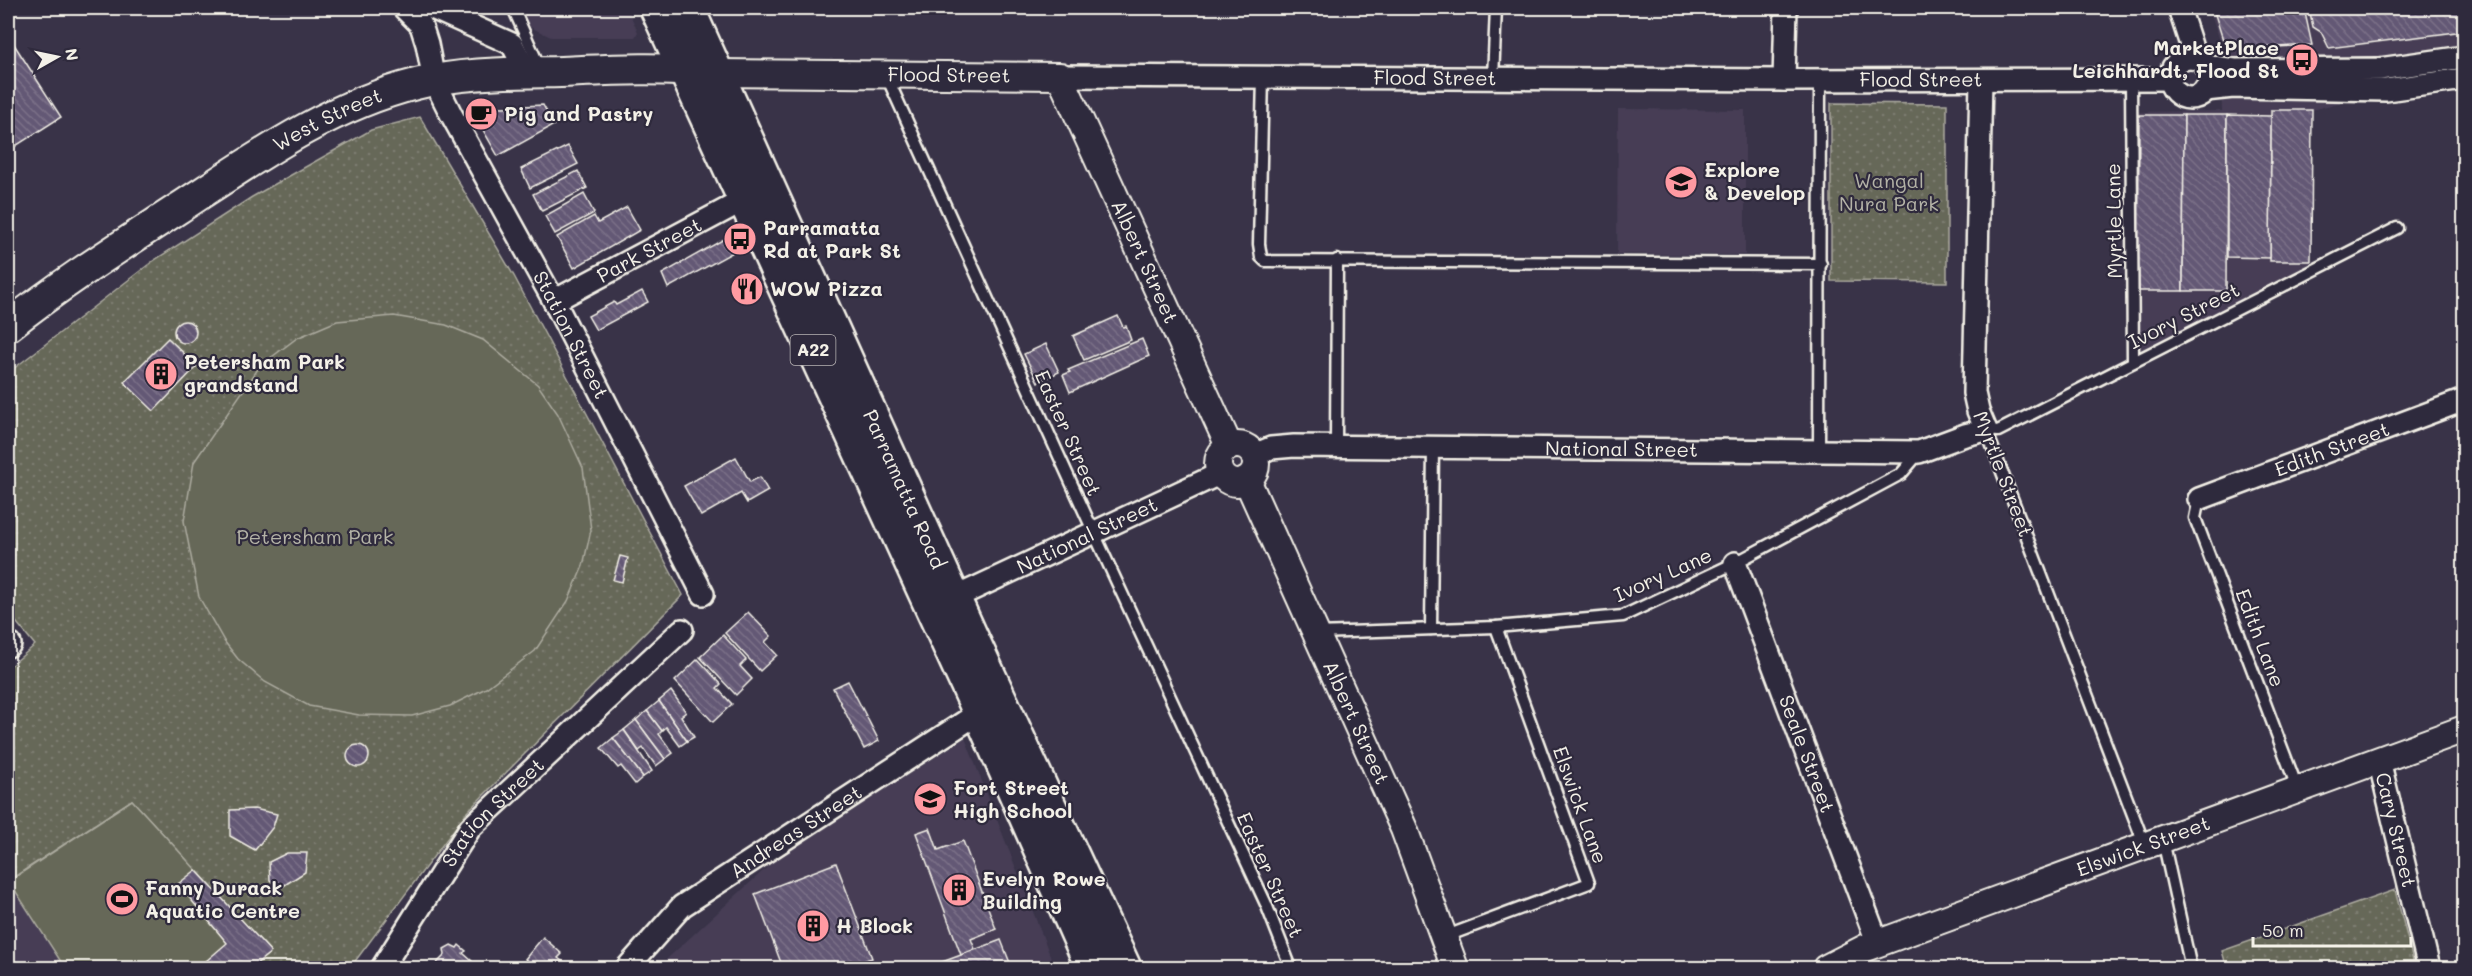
<svg xmlns="http://www.w3.org/2000/svg" width="2472" height="976" viewBox="0 0 2472 976" font-family="Mali,sans-serif">
  <style>
    .built { fill: #463e55 }
    .grass { fill: url(#grass-dots); stroke: #adaca0; stroke-width: 1.5 }
    .garden { fill: #666758; stroke: #adaca0; stroke-width: 1.5 }
    .building { fill: url(#building-back-hatch); stroke: #f4f1e8; stroke-width: 1.5 }
    .lines { fill: none; stroke-linecap: round; stroke-linejoin: round }
    .service-casing { stroke: #f4f1e8; stroke-width: 15 }
    .minor-casing { stroke: #f4f1e8; stroke-width: 26 }
    .tertiary-casing { stroke: #f4f1e8; stroke-width: 30 }
    .secondary-casing { stroke: #f4f1e8; stroke-width: 34 }
    .trunk-casing { stroke: #f4f1e8; stroke-width: 38 }
    .service { stroke: #2f2a3d; stroke-width: 10 }
    .minor { stroke: #2f2a3d; stroke-width: 21 }
    .tertiary { stroke: #2f2a3d; stroke-width: 26 }
    .secondary { stroke: #2f2a3d; stroke-width: 30 }
    .trunk { stroke: #2f2a3d; stroke-width: 33 }
    .labels { text-anchor: middle; stroke-width: 4.5; stroke-linejoin: round; paint-order: stroke }
    .shield { fill: #2f2a3d; stroke: #b9b5b5; stroke-width: 1.5 }
    .shield-label { font-size: 18px; font-weight: bold; fill: #f4f1e8 }
    .poi-label { font-size: 20px; font-weight: bold; fill: #f4f1e8; stroke: #2f2a3d; text-anchor: start }
    .street-label { font-size: 20px; fill: #f4f1e8; stroke: #2f2a3d }
    .park-label { font-size: 20px; fill: #b4b3a7; stroke: #2f2a3d }
  </style>
  <defs>
    <pattern id="grass-dots" width="8" height="8" patternUnits="userSpaceOnUse" patternTransform="scale(1.5)"><rect width="8" height="8" fill="#666758"/><path d="M2 2h.1M6 6h.1" fill="none" stroke="#7c7d70" stroke-width="1.8" stroke-linecap="round"/></pattern>
    <pattern id="building-back-hatch" width="6" height="6" patternUnits="userSpaceOnUse" patternTransform="scale(1.5)"><rect width="6" height="6" fill="#635874"/><path d="M-1 5l2 2M0 0l6 6M5-1l2 2" fill="none" stroke="#7a7088"/></pattern>
  </defs>
  <rect width="100%" height="100%" fill="#393348"/>
  <filter id="ink" filterUnits="userSpaceOnUse"><feTurbulence type="fractalNoise" baseFrequency=".0167" numOctaves="2"/><feDisplacementMap in="SourceGraphic" scale="12" xChannelSelector="R" yChannelSelector="G"/><feConvolveMatrix kernelMatrix="1 2 1 2 8 2 1 2 1" color-interpolation-filters="sRGB"/></filter>
  <g filter="url(#ink)">
    <!-- built -->
    <g class="built">
      <polygon points="520,8 627,8 638,32 635,37 551,37 530,27"/>
      <polygon points="2209,8 2464,8 2464,79 2386,90 2312,110 2311,261 2306,275 2133,362 2136,112 2222,111 2220,41"/>
      <polygon points="1618,109 1745,110 1745,255 1617,254"/>
      <polygon points="965,738 1055,968 657,968 776,859"/>
      <polygon points="8,881 9,881 65,968 8,968"/>
    </g>
    <!-- grass -->
    <g class="grass">
      <polygon points="1831,103 1947,104 1947,282 1831,281"/>
      <polygon points="420,117 514,276 683,595 467,812 350,968 251,968 271,952 132,800 8,881 8,668 35,645 8,612 8,373 153,261 252,197 371,130"/>
      <polygon points="2395,890 2415,968 2227,968 2222,951"/>
    </g>
    <!-- garden -->
    <g class="garden">
      <polygon points="394,316 446,325 483,340 538,385 558,414 583,468 591,530 583,566 568,601 535,651 486,688 450,706 412,716 359,715 309,706 265,682 238,659 224,641 199,597 184,521 194,462 260,366 297,338 337,321"/>
      <polygon points="132,800 271,952 251,968 65,968 9,881"/>
    </g>
    <!-- building -->
    <g class="building">
      <polygon points="2213,8 2304,8 2312,45 2238,49 2223,40"/>
      <polygon points="2309,8 2464,8 2464,31 2329,48 2321,32 2313,27"/>
      <polygon points="8,35 61,117 8,151"/>
      <polygon points="543,105 554,125 498,156 475,116 479,108"/>
      <polygon points="2271,110 2312,110 2311,261 2270,261"/>
      <polygon points="2139,115 2184,115 2183,291 2138,291"/>
      <polygon points="2184,115 2227,115 2226,291 2183,291"/>
      <polygon points="2227,115 2271,116 2270,258 2227,257"/>
      <polygon points="568,146 578,164 530,188 521,169"/>
      <polygon points="578,171 587,188 542,211 533,194"/>
      <polygon points="584,194 594,213 555,234 545,216"/>
      <polygon points="627,207 640,230 574,268 557,237 594,216 598,223"/>
      <polygon points="733,234 739,249 668,288 662,274"/>
      <polygon points="642,291 648,302 596,330 588,316 614,302 616,305"/>
      <polygon points="1118,316 1123,327 1126,326 1131,340 1084,360 1073,336"/>
      <circle cx="185" cy="332" r="11"/>
      <polygon points="168,338 197,366 154,411 124,382"/>
      <polygon points="1142,339 1149,356 1070,392 1063,375 1070,372 1068,370"/>
      <polygon points="1046,344 1059,372 1038,382 1024,354"/>
      <polygon points="736,457 750,482 760,477 768,491 747,503 741,493 701,516 684,486"/>
      <polygon points="620,556 628,558 622,582 613,580"/>
      <polygon points="748,612 771,636 765,642 777,655 760,671 725,633"/>
      <polygon points="723,635 746,660 740,666 752,679 736,695 700,657"/>
      <polygon points="698,659 721,684 717,688 732,704 713,722 675,681"/>
      <polygon points="848,681 879,741 864,749 833,688"/>
      <polygon points="671,691 686,712 681,716 694,737 687,741 659,701"/>
      <polygon points="659,701 687,741 680,746 666,727 662,731 647,711"/>
      <polygon points="647,711 662,731 659,734 673,753 665,759 636,720"/>
      <polygon points="636,720 665,759 656,766 643,748 639,751 624,730"/>
      <polygon points="624,730 652,771 643,777 613,738"/>
      <polygon points="613,738 643,777 635,784 621,766 618,768 601,748"/>
      <circle cx="358" cy="756" r="11"/>
      <polygon points="254,809 277,814 273,827 255,850 230,836 230,810"/>
      <polygon points="930,828 938,850 963,841 996,929 971,939 975,949 961,955 916,833"/>
      <polygon points="287,853 307,853 305,872 280,888 270,880 269,862"/>
      <polygon points="836,863 872,958 842,968 783,968 755,894"/>
      <polygon points="196,870 271,952 251,968 198,968 227,943 178,884"/>
      <polygon points="543,937 562,954 558,958 571,968 536,968 525,959"/>
      <polygon points="1001,940 1012,968 926,968 961,955"/>
      <polygon points="451,945 457,948 459,945 466,951 463,953 472,961 469,964 474,968 432,968 445,955 444,949"/>
    </g>
    <g class="lines">
      <defs>
        <g id="service">
          <polyline points="513,8 541,70"/>
          <polyline points="886,75 1094,533 1266,904 1291,968"/>
          <polyline points="1263,77 1259,244 1261,257 1265,261 1821,264"/>
          <polyline points="1493,78 1496,8"/>
          <polyline points="2131,79 2133,362"/>
          <polyline points="1336,446 1337,260"/>
          <polyline points="1819,451 1820,80"/>
          <polyline points="2199,499 2195,518 2298,790"/>
          <polyline points="1431,629 1433,446"/>
          <polyline points="1317,633 1496,627 1623,616 1735,563 1901,474 1919,453"/>
          <polyline points="2163,840 2191,968"/>
          <polyline points="2145,846 1986,430 1998,431 2397,228"/>
          <polyline points="1444,937 1589,883 1496,627"/>
        </g>
        <g id="minor">
          <path id="s1" d="M404 8 421 25 427 44 434 80 451 114 554 301 703 594"/>
          <polyline points="432,8 512,44 527,73"/>
          <polyline points="2179,8 2191,45 2191,58"/>
          <circle cx="2190" cy="78" r="20"/>
          <polyline points="2206,66 2235,70 2379,69 2464,57"/>
          <path id="s2" d="M1060 76 1784 80 2170 79"/>
          <polyline points="1784,80 1786,8"/>
          <polyline points="2205,90 2233,87 2386,90 2464,79"/>
          <path id="s3" d="M554 301 744 200"/>
          <path id="s4" d="M1254 455 1271 448 1294 446 1919 452 1965 435 1986 430 1978 411 1974 393 1981 80"/>
          <path id="s5" d="M2199 499 2464 400"/>
          <path id="s6" d="M1735 563 1878 944"/>
          <path id="s7" d="M954 598 1221 473"/>
          <polyline points="8,646 10,644"/>
          <path id="s8" d="M2379 760 2429 968"/>
          <path id="s9" d="M382 968 470 828 682 630"/>
          <path id="s10" d="M627 968 682 906 980 712"/>
        </g>
        <g id="tertiary">
          <path id="s11" d="M718 73 1060 76 1229 446"/>
          <circle cx="1237" cy="464" r="19"/>
          <path id="s12" d="M1247 480 1404 829 1455 968"/>
          <path id="s13" d="M1826 968 1865 948 2464 729"/>
        </g>
        <g id="secondary">
          <path id="s14" d="M8 326C62 283 121 246 179 208 254 159 328 106 416 84 463 72 513 73 561 72 609 70 657 67 706 72"/>
        </g>
        <g id="trunk">
          <polyline points="657,8 980,712 1093,968"/>
          <path id="s15" d="M687 8 970 635 1124 968"/>
        </g>
      </defs>
      <!-- service casing -->
      <use href="#service" class="service-casing"/>
      <!-- minor casing -->
      <use href="#minor" class="minor-casing"/>
      <!-- tertiary casing -->
      <use href="#tertiary" class="tertiary-casing"/>
      <!-- secondary casing -->
      <use href="#secondary" class="secondary-casing"/>
      <!-- trunk casing -->
      <use href="#trunk" class="trunk-casing"/>
      <!-- service -->
      <use href="#service" class="service"/>
      <!-- minor -->
      <use href="#minor" class="minor"/>
      <!-- tertiary -->
      <use href="#tertiary" class="tertiary"/>
      <!-- secondary -->
      <use href="#secondary" class="secondary"/>
      <!-- trunk -->
      <use href="#trunk" class="trunk"/>
    </g>
  </g>
  <!-- icons -->
  <defs>
    <symbol id="bus-disc" viewBox="-11 -11 22 22"><circle r="9.5" fill="#ff9aa2" stroke="#2f2a3d"/><path d="M-5-6H5V4H4V6H2V4H-2V6H-4V4H-5ZM-3.5-4V0h7V-4ZM-3.5 1.2v1.5H-2V1.2ZM2 1.2v1.5H3.5V1.2Z" fill="#111"/></symbol>
    <symbol id="cafe-disc" viewBox="-11 -11 22 22"><circle r="9.5" fill="#ff9aa2" stroke="#2f2a3d"/><path d="M-5.5-4.5H6V0H3Q3 3.5 0 3.5H-2.5Q-5.5 3.5-5.5 0ZM3-3.2v2h1.7v-2ZM-6 4.5H4V6H-6Z" fill="#111"/></symbol>
    <symbol id="school-disc" viewBox="-11 -11 22 22"><circle r="9.5" fill="#ff9aa2" stroke="#2f2a3d"/><path d="M0-5L7-2L0 1L-7-2ZM-4 1L0 2.5L4 1V4Q0 6-4 4Z" fill="#111"/></symbol>
    <symbol id="restaurant-disc" viewBox="-11 -11 22 22"><circle r="9.5" fill="#ff9aa2" stroke="#2f2a3d"/><path d="M-5-6h1v4h1v-4h1v4h1v-4h1v5L-1.5 .5V6h-2V.5L-5-1ZM5-6V6H3V1.5H1.5Q1.5-4 5-6Z" fill="#111"/></symbol>
    <symbol id="building-disc" viewBox="-11 -11 22 22"><circle r="9.5" fill="#ff9aa2" stroke="#2f2a3d"/><path d="M-4-6H4V6H1V3H-1V6H-4ZM-2.5-4.3h1.7v1.8h-1.7ZM.8-4.3h1.7v1.8H.8ZM-2.5-1h1.7V.8h-1.7ZM.8-1h1.7V.8H.8Z" fill="#111"/></symbol>
    <symbol id="stadium-disc" viewBox="-11 -11 22 22"><circle r="9.5" fill="#ff9aa2" stroke="#2f2a3d"/><path d="M0-5a6.5 5 0 1 0 0 10a6.5 5 0 1 0 0-10ZM-3.5-1.8h7v3.6h-7Z" fill="#111"/></symbol>
  </defs>
  <g fill-rule="evenodd">
    <use href="#bus-disc" x="2283" y="41" width="38" height="38"/>
    <use href="#cafe-disc" x="462" y="95" width="38" height="38"/>
    <use href="#school-disc" x="1662" y="163" width="38" height="38"/>
    <use href="#bus-disc" x="721" y="220" width="38" height="38"/>
    <use href="#restaurant-disc" x="728" y="270" width="38" height="38"/>
    <use href="#building-disc" x="142" y="355" width="38" height="38"/>
    <use href="#school-disc" x="911" y="780" width="38" height="38"/>
    <use href="#building-disc" x="940" y="871" width="38" height="38"/>
    <use href="#stadium-disc" x="103" y="880" width="38" height="38"/>
    <use href="#building-disc" x="794" y="907" width="38" height="38"/>
  </g>
  <g class="labels">
    <!-- shield labels -->
    <rect class="shield" x="790.5" y="335" width="45" height="30" rx="4.5"/>
    <g class="shield-label">
      <text x="813" y="356">A22</text>
    </g>
    <!-- poi labels -->
    <g class="poi-label">
      <text x="2279" y="55" text-anchor="end">MarketPlace<tspan x="2279" dy="23">Leichhardt, Flood St</tspan></text>
      <text x="504" y="121">Pig and Pastry</text>
      <text x="1704" y="177">Explore<tspan x="1704" dy="23">&amp; Develop</tspan></text>
      <text x="763" y="235">Parramatta<tspan x="763" dy="23">Rd at Park St</tspan></text>
      <text x="770" y="296">WOW Pizza</text>
      <text x="184" y="369">Petersham Park<tspan x="184" dy="23">grandstand</tspan></text>
      <text x="953" y="795">Fort Street<tspan x="953" dy="23">High School</tspan></text>
      <text x="982" y="886">Evelyn Rowe<tspan x="982" dy="23">Building</tspan></text>
      <text x="145" y="895">Fanny Durack<tspan x="145" dy="23">Aquatic Centre</tspan></text>
      <text x="836" y="933">H Block</text>
    </g>
    <!-- street labels -->
    <g class="street-label">
      <text dy="7" stroke="none"><textPath href="#s11" startOffset="231">Flood Street</textPath></text>
      <text dy="7" stroke="none"><textPath href="#s2" startOffset="375">Flood Street</textPath></text>
      <text dy="7" stroke="none"><textPath href="#s2" startOffset="861">Flood Street</textPath></text>
      <text dy="7" stroke="none"><textPath href="#s14" startOffset="381">West Street</textPath></text>
      <text transform="translate(2114 221) rotate(-91)" y="7">Myrtle Lane</text>
      <text dy="7" stroke="none"><textPath href="#s3" startOffset="108">Park Street</textPath></text>
      <text dy="7" stroke="none"><textPath href="#s11" startOffset="546">Albert Street</textPath></text>
      <text transform="translate(2184 316) rotate(-27)" y="7">Ivory Street</text>
      <text dy="7" stroke="none"><textPath href="#s1" startOffset="370">Station Street</textPath></text>
      <text transform="translate(1068 433) rotate(66)" y="7">Easter Street</text>
      <text dy="7" stroke="none"><textPath href="#s4" startOffset="369">National Street</textPath></text>
      <text dy="7" stroke="none"><textPath href="#s5" startOffset="142">Edith Street</textPath></text>
      <text transform="translate(2003 474) rotate(69)" y="7">Myrtle Street</text>
      <text dy="7" stroke="none"><textPath href="#s15" startOffset="528">Parramatta Road</textPath></text>
      <text dy="7" stroke="none"><textPath href="#s7" startOffset="147">National Street</textPath></text>
      <text transform="translate(1663 575) rotate(-24)" y="7">Ivory Lane</text>
      <text transform="translate(2260 638) rotate(69)" y="7">Edith Lane</text>
      <text dy="7" stroke="none"><textPath href="#s12" startOffset="266">Albert Street</textPath></text>
      <text dy="7" stroke="none"><textPath href="#s6" startOffset="204">Seale Street</textPath></text>
      <text transform="translate(1580 805) rotate(70)" y="7">Elswick Lane</text>
      <text dy="7" stroke="none"><textPath href="#s9" startOffset="192">Station Street</textPath></text>
      <text dy="7" stroke="none"><textPath href="#s8" startOffset="72">Cary Street</textPath></text>
      <text dy="7" stroke="none"><textPath href="#s10" startOffset="219">Andreas Street</textPath></text>
      <text dy="7" stroke="none"><textPath href="#s13" startOffset="340">Elswick Street</textPath></text>
      <text transform="translate(1270 875) rotate(66)" y="7">Easter Street</text>
    </g>
    <!-- park labels -->
    <g class="park-label">
      <text x="1889" y="188">Wangal<tspan x="1889" dy="23">Nura Park</tspan></text>
      <text x="315" y="544">Petersham Park</text>
    </g>
  </g>
  <!-- margin -->
  <rect width="2472" height="976" fill="none" stroke="#2f2a3d" stroke-width="30"/>
  <rect x="15" y="15" width="2442" height="946" fill="none" stroke="#f4f1e8" stroke-width="2" filter="url(#ink)"/>
  <!-- north arrow -->
  <g transform="translate(57 57) rotate(81)" stroke="#2f2a3d" stroke-width="4.5" paint-order="stroke">
  <path d="M0-4.5L10 22L0 15L-10 22Z" fill="#f4f1e8"/>
  <text y="-9" font-size="16" font-weight="bold" text-anchor="middle" fill="#f4f1e8">N</text>
  </g>
  <!-- scale -->
  <path d="M2253 937v9h158v-9" fill="none" stroke="#f4f1e8" stroke-width="3"/>
  <text x="2262" y="937" font-size="18" fill="#f4f1e8" stroke="#2f2a3d" stroke-width="4.5" paint-order="stroke">50 m</text>
</svg>
